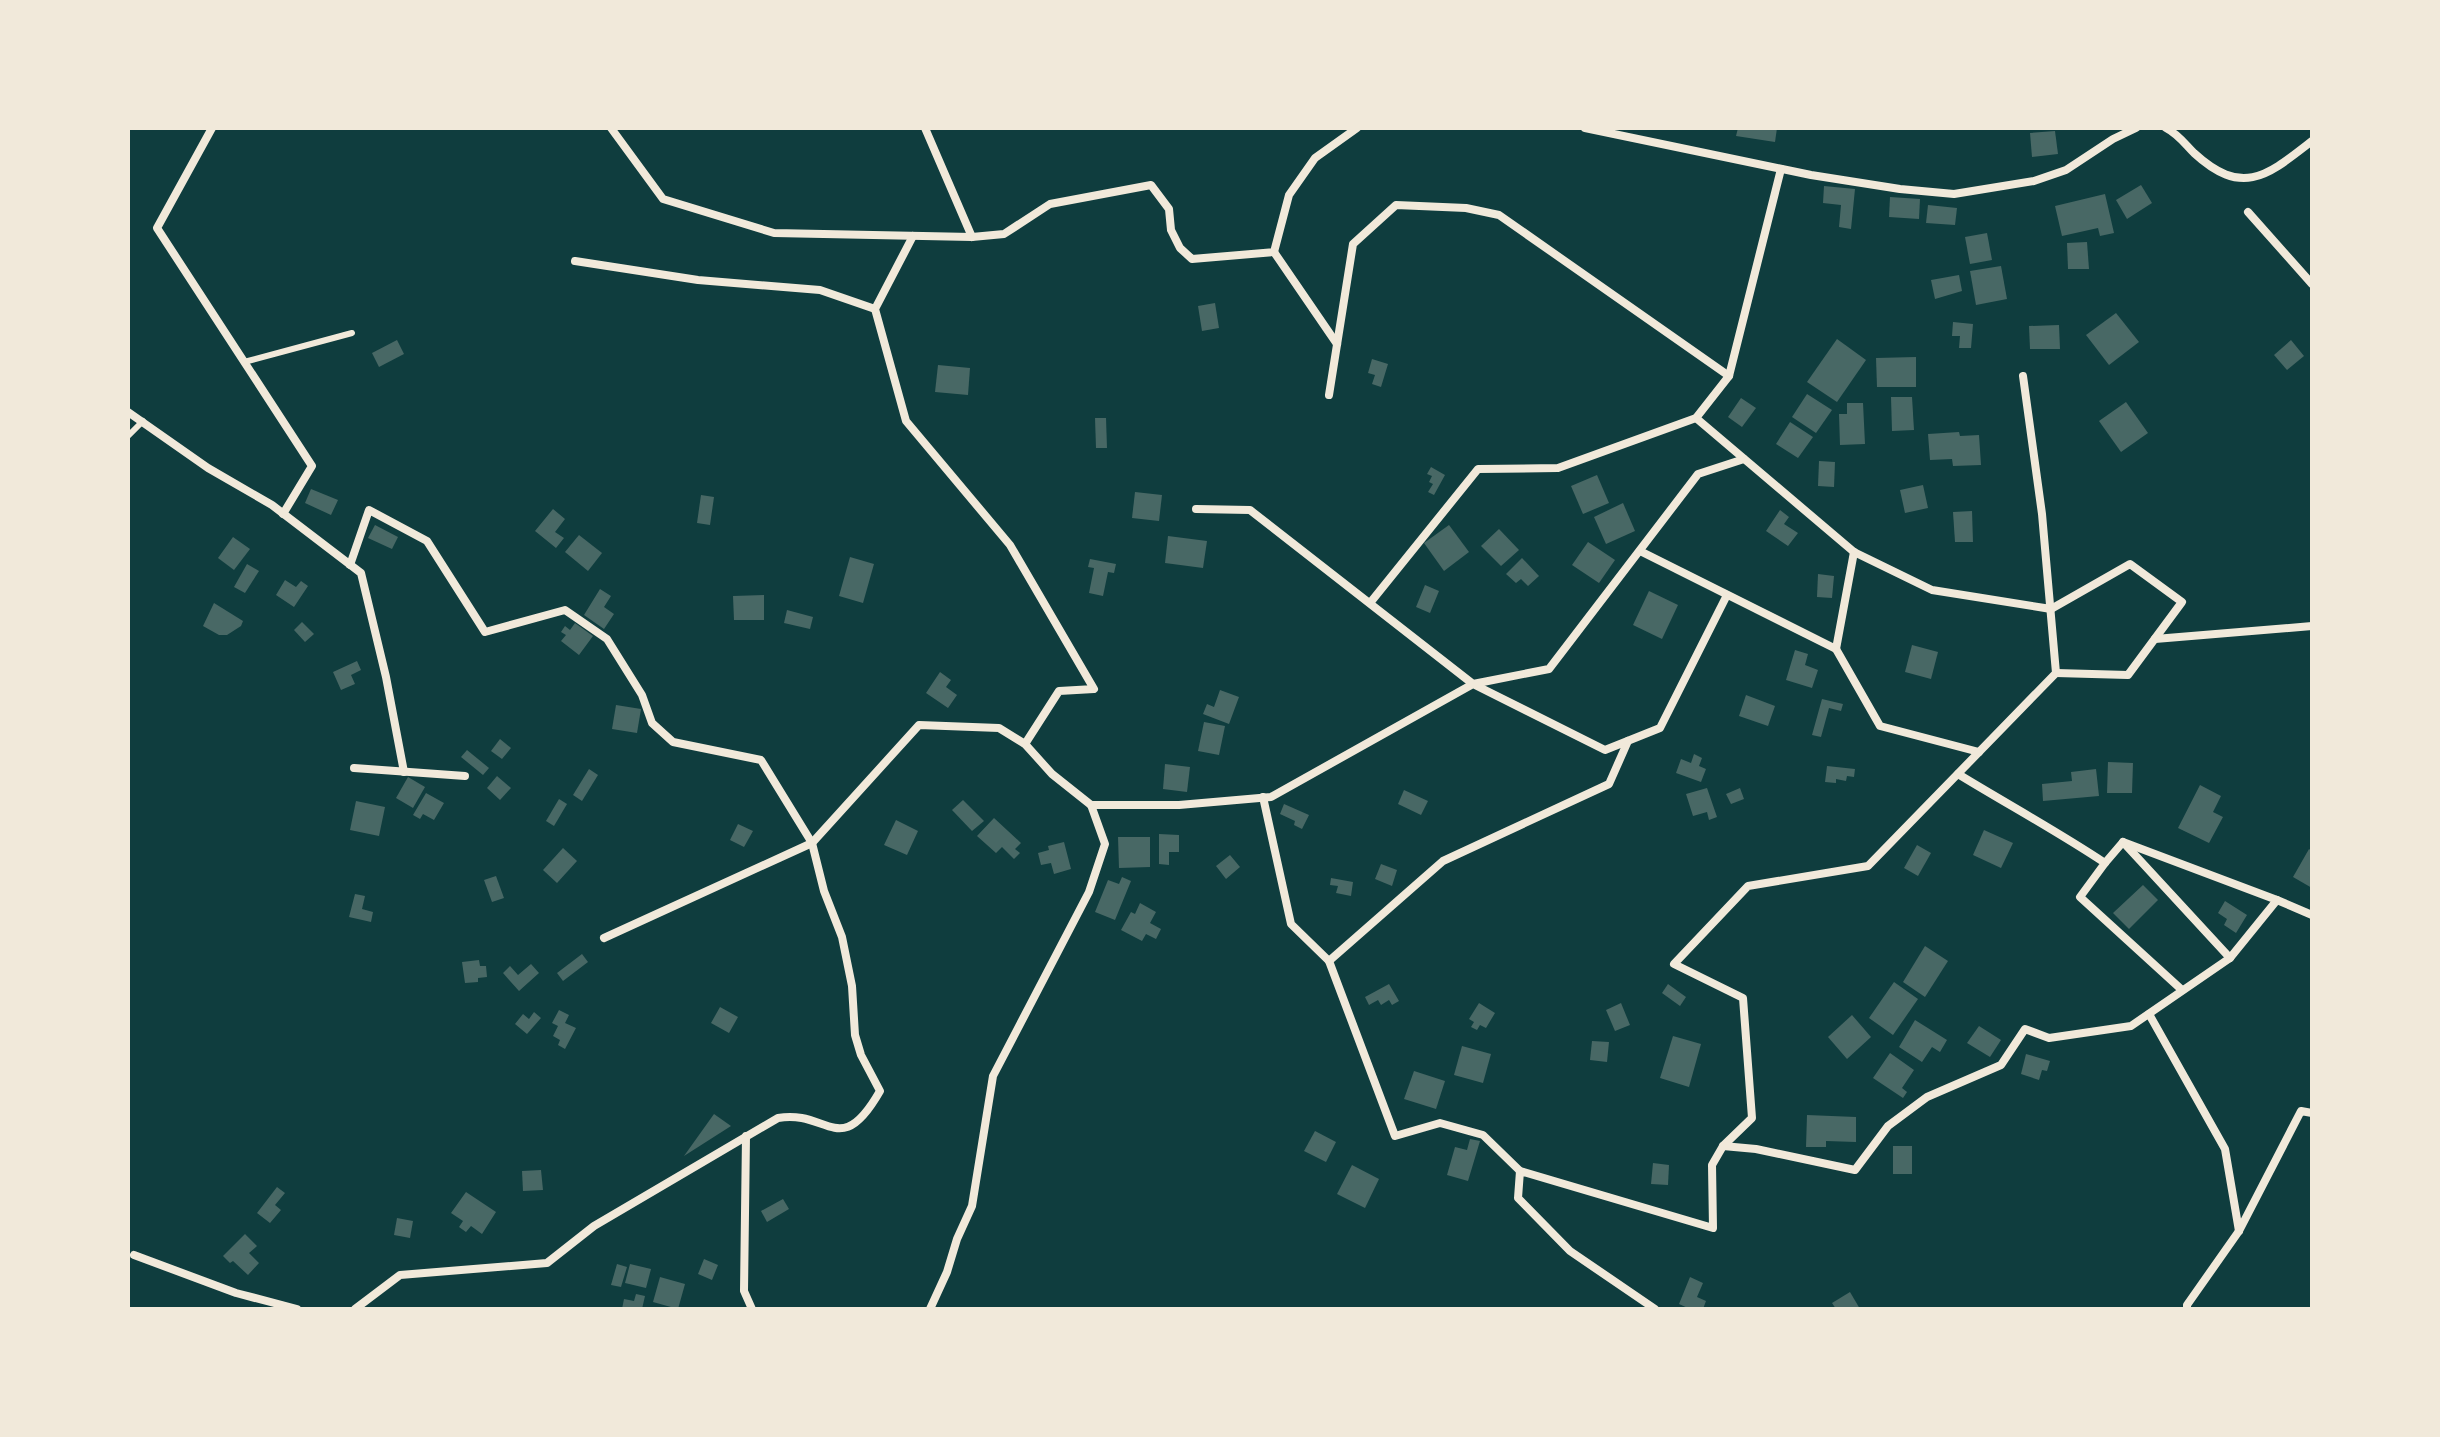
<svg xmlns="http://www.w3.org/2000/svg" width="2440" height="1437" viewBox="0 0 2440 1437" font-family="Georgia,serif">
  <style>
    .building { fill: #486865 }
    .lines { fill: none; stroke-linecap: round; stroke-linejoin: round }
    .service { stroke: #f1e9da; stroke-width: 6 }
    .minor { stroke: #f1e9da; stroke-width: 8 }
  </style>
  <rect width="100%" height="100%" fill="#0f3d3e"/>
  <!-- building -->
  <g class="building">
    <polygon points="1738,128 1777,128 1775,142 1736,136"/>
    <polygon points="2055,131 2058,154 2032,157 2030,133"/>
    <polygon points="2141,185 2152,203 2127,219 2116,200"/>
    <polygon points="1824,186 1855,189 1851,229 1839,227 1841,205 1823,203"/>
    <polygon points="2105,194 2114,233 2100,236 2098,228 2062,236 2055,206"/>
    <polygon points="1890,197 1920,199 1919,219 1889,217"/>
    <polygon points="1928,205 1957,208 1955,225 1926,223"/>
    <polygon points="1987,233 1992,260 1970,264 1965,237"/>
    <polygon points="2087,242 2089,269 2068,269 2067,243"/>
    <polygon points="2001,266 2007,299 1976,305 1970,271"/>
    <polygon points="1959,275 1962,291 1935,299 1931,280"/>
    <polygon points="1215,303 1219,328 1202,331 1198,306"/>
    <polygon points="2116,313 2139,342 2109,365 2086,335"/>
    <polygon points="1953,322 1973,324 1971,348 1959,348 1960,336 1952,336"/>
    <polygon points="2059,325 2060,349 2030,349 2029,326"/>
    <polygon points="1837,339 1866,360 1837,402 1807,382"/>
    <polygon points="397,340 404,354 379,367 372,353"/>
    <polygon points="2291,340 2304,356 2287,370 2274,355"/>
    <polygon points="1916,357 1916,387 1877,387 1876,358"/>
    <polygon points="1372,359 1388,364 1381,387 1372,384 1375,375 1368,373"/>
    <polygon points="938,365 970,368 968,395 935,392"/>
    <polygon points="1807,394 1832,410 1816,433 1792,417"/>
    <polygon points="1891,397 1912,397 1914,430 1892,431"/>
    <polygon points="1741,398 1756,408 1742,427 1728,417"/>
    <polygon points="2126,402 2148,433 2121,452 2099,421"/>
    <polygon points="1847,403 1863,403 1865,444 1840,445 1839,414 1847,414"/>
    <polygon points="1095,418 1106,418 1107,448 1096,448"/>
    <polygon points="1790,422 1813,437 1798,458 1776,444"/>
    <polygon points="1959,432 1960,436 1979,435 1981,465 1953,466 1952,459 1930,460 1928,434"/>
    <polygon points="1819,461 1835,462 1834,487 1818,486"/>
    <polygon points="1431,467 1445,475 1434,495 1428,492 1433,484 1429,482 1432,476 1427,474"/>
    <polygon points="1597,475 1609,503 1583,514 1571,486"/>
    <polygon points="1923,485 1928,508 1905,513 1900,490"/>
    <polygon points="311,489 338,500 331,515 305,503"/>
    <polygon points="1135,492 1162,495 1159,521 1132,518"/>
    <polygon points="701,495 714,497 710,525 697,523"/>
    <polygon points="1623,503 1635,531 1606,544 1594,517"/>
    <polygon points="553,509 565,519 555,532 564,538 556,548 535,531"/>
    <polygon points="1780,510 1789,517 1784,524 1798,533 1788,546 1766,531"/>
    <polygon points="1972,511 1973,542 1955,542 1953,512"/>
    <polygon points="375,525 398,537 392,549 368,538"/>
    <polygon points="1449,525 1469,552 1444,571 1424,543"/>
    <polygon points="1499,529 1519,550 1501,566 1481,546"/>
    <polygon points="579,535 602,553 588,571 565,552"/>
    <polygon points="1168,536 1207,541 1203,568 1165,563"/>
    <polygon points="233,537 250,549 234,570 218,558"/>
    <polygon points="1588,542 1615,560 1599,583 1572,565"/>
    <polygon points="850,557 874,564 863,603 839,596"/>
    <polygon points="1522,558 1539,576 1528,586 1521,579 1516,583 1506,574"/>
    <polygon points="1090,559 1116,564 1114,573 1108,572 1103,596 1089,593 1094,568 1088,567"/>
    <polygon points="247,564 259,571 245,593 234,587"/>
    <polygon points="1818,574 1834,576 1832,598 1817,597"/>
    <polygon points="285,580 296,587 301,581 308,586 294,607 276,595"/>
    <polygon points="1425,585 1439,591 1430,613 1416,607"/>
    <polygon points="600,589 611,596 604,607 614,614 604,629 584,615"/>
    <polygon points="1649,591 1678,605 1662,639 1633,625"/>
    <polygon points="764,595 764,620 734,620 733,596"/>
    <polygon points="214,603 243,621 241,626 227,635 219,635 203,626"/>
    <polygon points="787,610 813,617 810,629 784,623"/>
    <polygon points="302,622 314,634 305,642 294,630"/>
    <polygon points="575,623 593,636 579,655 561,641 566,635 561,632 565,626 570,630"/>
    <polygon points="1912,645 1938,652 1931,679 1905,672"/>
    <polygon points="1795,650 1808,654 1805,665 1818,670 1812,688 1786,680"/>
    <polygon points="357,661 361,670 351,675 355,684 341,690 333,672"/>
    <polygon points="940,672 951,680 946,687 957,695 948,708 926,693"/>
    <polygon points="1220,690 1239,697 1229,724 1203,714 1207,704 1214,707"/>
    <polygon points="1746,695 1775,706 1768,726 1739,716"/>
    <polygon points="1822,699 1843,704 1841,711 1829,708 1821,737 1812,735"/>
    <polygon points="616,705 641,709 637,733 612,729"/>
    <polygon points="1204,722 1225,726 1219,755 1198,751"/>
    <polygon points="500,739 511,748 502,759 491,751"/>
    <polygon points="467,750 489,768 483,775 461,757"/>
    <polygon points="1694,754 1702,758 1699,766 1706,769 1701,782 1676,773 1681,759 1691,763"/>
    <polygon points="2108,762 2133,763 2132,793 2107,793"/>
    <polygon points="1165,764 1190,767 1187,792 1163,789"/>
    <polygon points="1827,766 1855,769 1854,777 1847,776 1846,781 1836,779 1836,783 1825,782"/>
    <polygon points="589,769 598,775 582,801 573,795"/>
    <polygon points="2096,769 2099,796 2043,801 2042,784 2072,781 2071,772"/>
    <polygon points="497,776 511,788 500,800 487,788"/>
    <polygon points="408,777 425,787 413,808 396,798"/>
    <polygon points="2200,785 2221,796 2213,812 2223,817 2209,843 2178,828"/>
    <polygon points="1707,788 1717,817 1709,820 1707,812 1693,816 1686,794"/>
    <polygon points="1740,788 1744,799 1731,804 1726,794"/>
    <polygon points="1404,790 1428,801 1421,815 1398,804"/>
    <polygon points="426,793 444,803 434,820 423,814 420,819 413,815"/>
    <polygon points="559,799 567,804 554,826 546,821"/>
    <polygon points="963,800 984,821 972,831 952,810"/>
    <polygon points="356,801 385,807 379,836 350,830"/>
    <polygon points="1284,804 1309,815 1302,829 1294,825 1295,821 1280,814"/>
    <polygon points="994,818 1021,843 1015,849 1020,853 1014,859 1002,847 996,853 977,836"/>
    <polygon points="896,820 918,831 907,855 884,845"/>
    <polygon points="738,824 753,831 744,847 730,840"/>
    <polygon points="1984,830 2013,843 2001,868 1973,855"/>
    <polygon points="1159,834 1179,835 1179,852 1169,852 1169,865 1159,864"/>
    <polygon points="1118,837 1150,837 1150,867 1119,868"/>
    <polygon points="1064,842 1071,869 1054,874 1051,863 1041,865 1038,853 1049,850 1048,846"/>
    <polygon points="1917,845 1931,853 1918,876 1904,868"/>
    <polygon points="563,848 577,861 557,883 543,870"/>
    <polygon points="2309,849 2312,851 2312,888 2293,877"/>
    <polygon points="1230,855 1240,867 1226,879 1216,866"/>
    <polygon points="1381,864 1397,870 1392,886 1375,879"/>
    <polygon points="496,876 504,898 492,902 484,880"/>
    <polygon points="1122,877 1131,881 1115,920 1095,912 1108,880 1119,884"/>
    <polygon points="1331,878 1353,882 1351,896 1336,893 1338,886 1330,885"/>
    <polygon points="2143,885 2158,900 2129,929 2113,913"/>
    <polygon points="355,894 365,896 362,909 373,912 371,922 349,917"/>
    <polygon points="2225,901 2247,915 2236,933 2224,925 2227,919 2218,913"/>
    <polygon points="1140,903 1156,912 1150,923 1161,929 1156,939 1146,934 1142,941 1121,930 1131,912 1135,914"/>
    <polygon points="1925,946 1948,961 1925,997 1903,982"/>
    <polygon points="582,954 588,962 563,981 557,973"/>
    <polygon points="479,960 480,966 486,966 487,977 478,978 478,982 465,983 462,962"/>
    <polygon points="531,964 539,973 519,991 503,973 510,966 518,975"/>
    <polygon points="1894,982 1918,999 1893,1035 1869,1018"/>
    <polygon points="1389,984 1399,1001 1392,1005 1389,1000 1381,1005 1378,1000 1369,1005 1365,997"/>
    <polygon points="1668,984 1686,997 1680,1006 1662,993"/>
    <polygon points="1479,1003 1495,1013 1486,1028 1480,1025 1477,1030 1471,1027 1474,1022 1469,1019"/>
    <polygon points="1621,1003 1630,1025 1615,1031 1606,1010"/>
    <polygon points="720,1007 738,1017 729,1033 711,1023"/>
    <polygon points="559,1010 569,1015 565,1023 576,1028 565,1049 558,1045 560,1040 553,1036 558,1026 552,1023"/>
    <polygon points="534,1012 541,1018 527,1034 515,1024 523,1014 529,1019"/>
    <polygon points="1852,1015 1871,1037 1847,1059 1828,1037"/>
    <polygon points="1915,1020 1947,1040 1940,1052 1932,1047 1922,1062 1899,1047"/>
    <polygon points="1979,1026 2001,1040 1990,1057 1967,1043"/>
    <polygon points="1673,1036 1701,1044 1689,1087 1660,1078"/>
    <polygon points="1592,1041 1609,1042 1607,1062 1590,1060"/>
    <polygon points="1462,1046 1491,1054 1483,1083 1454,1075"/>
    <polygon points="1890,1053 1914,1070 1902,1088 1907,1092 1903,1098 1873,1078"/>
    <polygon points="2026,1054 2050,1061 2047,1071 2042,1070 2039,1080 2021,1074"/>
    <polygon points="1414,1071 1445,1081 1436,1109 1404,1099"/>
    <polygon points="714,1114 731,1126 684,1156"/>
    <polygon points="1807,1115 1856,1117 1856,1142 1826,1141 1826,1147 1806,1147"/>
    <polygon points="1315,1131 1336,1142 1326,1162 1304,1151"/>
    <polygon points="1470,1139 1480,1141 1468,1181 1447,1175 1455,1147 1467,1150"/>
    <rect x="1893" y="1146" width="19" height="28"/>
    <polygon points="1653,1163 1669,1165 1668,1185 1651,1184"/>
    <polygon points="1352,1165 1379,1179 1365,1208 1337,1194"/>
    <polygon points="541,1170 543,1190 523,1191 522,1171"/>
    <polygon points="277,1187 285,1193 275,1205 281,1210 270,1223 257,1213"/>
    <polygon points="466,1192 496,1212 482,1234 471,1226 466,1232 459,1227 463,1221 451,1213"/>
    <polygon points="783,1199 789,1209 767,1222 761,1211"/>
    <polygon points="397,1218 413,1221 410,1238 394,1235"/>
    <polygon points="245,1234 257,1246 249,1253 259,1263 248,1275 233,1261 230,1263 223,1256"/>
    <polygon points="704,1259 718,1265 712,1280 698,1274"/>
    <polygon points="617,1264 627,1267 621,1287 611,1285"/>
    <polygon points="630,1264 651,1269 646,1288 625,1283"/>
    <polygon points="660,1277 685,1284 678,1309 653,1302"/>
    <polygon points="1690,1277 1703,1283 1697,1297 1706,1301 1703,1309 1690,1309 1679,1304"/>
    <polygon points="1850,1292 1860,1309 1836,1309 1832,1303"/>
    <polygon points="636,1294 645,1296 642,1309 622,1309 624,1299 634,1301"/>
  </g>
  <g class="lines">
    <!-- service -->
    <g class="service">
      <polyline points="244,362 352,333"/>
      <polyline points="128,436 143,421"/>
    </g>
    <!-- minor -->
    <g class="minor">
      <polyline points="212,128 157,228 312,466 283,514"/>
      <polyline points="611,128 663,199 774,233 972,237 1004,234 1050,204 1151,185 1169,209 1171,230 1180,248 1192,259 1274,252 1289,195 1315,158 1357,128"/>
      <polyline points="925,128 972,237"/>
      <polyline points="1585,128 1811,175 1900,189 1954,194 2034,181 2066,170 2113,139 2136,128"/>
      <path d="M2166 128C2178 134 2185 144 2194 153 2243 198 2268 175 2312 141"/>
      <polyline points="2248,212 2312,284"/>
      <polyline points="913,236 875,309 906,421 1010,545 1094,689 1059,691 1025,744"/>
      <polyline points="1274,252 1337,344"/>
      <polyline points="575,261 698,280 820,290 875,309"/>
      <polyline points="1329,395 1353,244 1396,205 1466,208 1499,215 1729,376"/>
      <polyline points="128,412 208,468 272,505 361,573 386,677 404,772"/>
      <polyline points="1696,418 1854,552 1932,590 2051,609 2130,564 2182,602 2128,675 2056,673"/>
      <polyline points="1196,509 1250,510 1473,684 1549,669 1698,474 1744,459"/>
      <polyline points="1640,551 1836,649"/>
      <polyline points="1854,552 1836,649 1880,726 1979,752"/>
      <path d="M350 565 369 510 427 541 485 632 565 610 607 639 642 695 652 723 673 742 761 760 812 843 824 891 842 937 852 986 855 1035 861 1055 880 1091C840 1161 828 1109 778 1118L594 1226 547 1263 400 1275 355 1309"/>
      <polyline points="1370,603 1478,469 1558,468 1696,418 1729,376 1781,169"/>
      <polyline points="2155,639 2312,626"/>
      <polyline points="354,768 465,776"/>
      <path d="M1958 774C2007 804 2057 831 2105 863L2080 897 2182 990"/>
      <polyline points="1263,797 1291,924 1329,961 1395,1136 1440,1123 1483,1135 1520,1171"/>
      <polyline points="2105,863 2123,842 2230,958"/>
      <polyline points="2277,900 2312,915"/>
      <polyline points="604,938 812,843 919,725 999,728 1025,744 1052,774 1091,805 1179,805 1271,797 1473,684 1605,750 1660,728 1727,595"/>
      <polyline points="1329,961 1443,861 1609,784 1628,741"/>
      <polyline points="2149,1014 2225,1149 2239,1231"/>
      <polyline points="746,1136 744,1291 752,1309"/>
      <polyline points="1723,1146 1756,1149 1855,1170 1888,1126 1927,1097 2001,1065 2025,1029 2049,1038 2131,1026 2230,958 2277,900 2123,842"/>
      <polyline points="134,1255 236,1293 297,1309"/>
      <polyline points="930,1309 947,1272 957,1239 972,1206 993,1076 1089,892 1105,844 1091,805"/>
      <polyline points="1655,1309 1570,1251 1518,1198 1520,1171 1713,1228 1712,1165 1723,1146 1752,1118 1743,998 1674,964 1748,886 1868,866 2056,673 2042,514 2023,376"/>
      <polyline points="2187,1309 2187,1305 2239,1231 2301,1111 2312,1113"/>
    </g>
  </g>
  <!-- border -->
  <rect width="2440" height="1437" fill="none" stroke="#f1e9da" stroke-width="260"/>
</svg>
